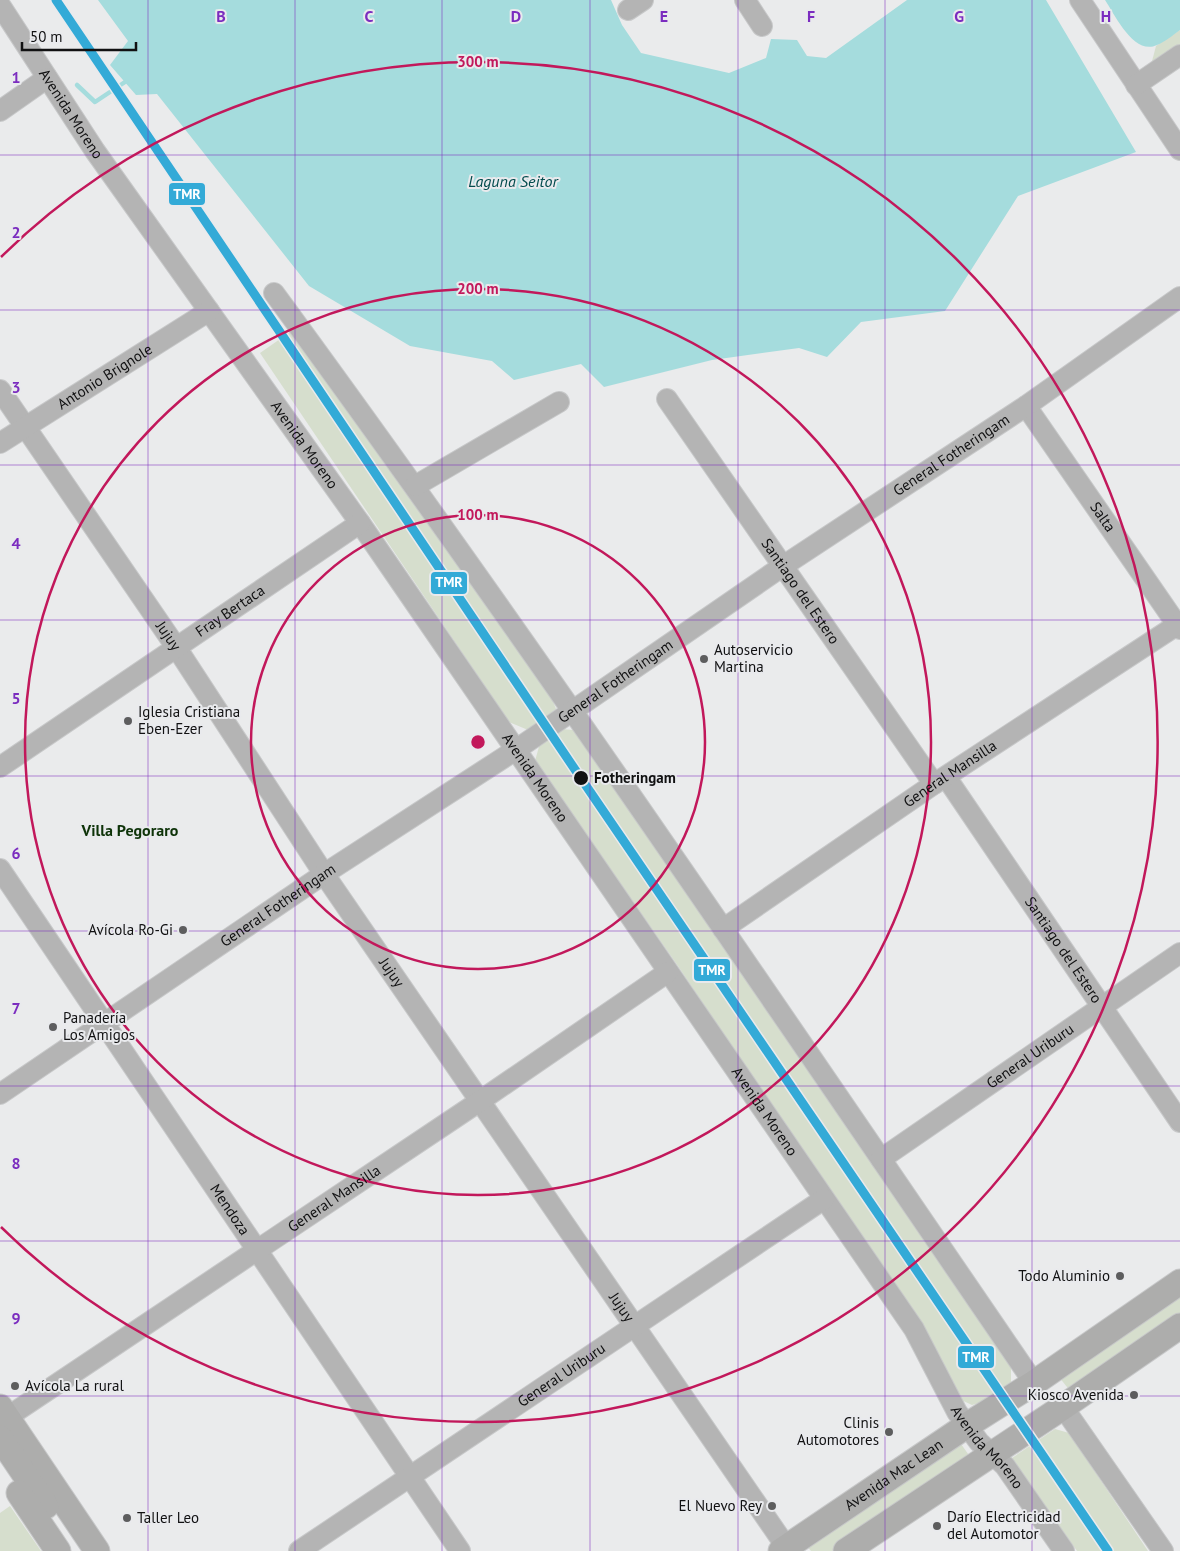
<svg xmlns="http://www.w3.org/2000/svg" width="1180" height="1551" viewBox="0 0 1180 1551" font-family="'PT Sans',sans-serif">
  <style>
    .green { fill: #d6decd }
    .water { fill: #a5dcdd }
    .lines { fill: none; stroke-linecap: round; stroke-linejoin: round }
    .stream { stroke: #a5dcdd; stroke-width: 4.5 }
    .minor-casing { stroke: #c7c8c9; stroke-width: 22 }
    .major-casing { stroke: #c7c8c9; stroke-width: 27 }
    .minor { stroke: #b4b4b4; stroke-width: 20 }
    .major { stroke: #adadac; stroke-width: 25 }
    .rail-1-casing { stroke: #e9eaed; stroke-width: 12 }
    .rail-1 { stroke: #33aad7; stroke-width: 9 }
    .grid { fill: none; stroke: #7b2cbf; stroke-width: 1; stroke-opacity: 0.55 }
    .ring { fill: none; stroke: #c2185b; stroke-width: 2.5 }
    .poi-dot { fill: #5d5d5e; stroke: #e9eaed; stroke-width: 2 }
    .stop-dot { fill: #111112; stroke: #e9eaed; stroke-width: 2 }
    .labels { text-anchor: middle; stroke-width: 4; stroke-linejoin: round; paint-order: stroke }
    .street-label { font-size: 15px; fill: #111112; stroke: #e9eaed }
    .poi-label { font-size: 15px; fill: #111112; stroke: #e9eaed; text-anchor: start }
    .stop-label { font-size: 15px; font-weight: bold; fill: #111112; stroke: #e9eaed; text-anchor: start }
    .water-label { font-size: 16px; font-style: italic; fill: #024b4d; stroke: #e9eaed }
    .neighbourhood-label { font-size: 16px; font-weight: bold; fill: #0e3308; stroke: #e9eaed }
    .grid-label { font-size: 16px; text-anchor: middle; font-weight: bold; fill: #7b2cbf; stroke: #e9eaed; stroke-width: 4; stroke-linejoin: round; paint-order: stroke }
    .centre { fill: #c2185b; stroke: #e9eaed; stroke-width: 2.5 }
    .ring-label { font-size: 15px; text-anchor: middle; font-weight: bold; fill: #c2185b; stroke: #e9eaed; stroke-width: 4; stroke-linejoin: round; paint-order: stroke }
    .line-badge { stroke: #e9eaed; stroke-width: 2 }
    .badge-label { font-size: 14px; text-anchor: middle; font-weight: bold; fill: #fff }
  </style>
  <rect width="100%" height="100%" fill="#eaebec"/>
  <!-- green -->
  <g class="green">
    <polygon points="1180,30 1180,45 1151,65 1156,46"/>
    <polygon points="293,330 549,691 556,709 528,730 509,722 260,353"/>
    <polygon points="559,729 575,730 1011,1366 1011,1383 992,1399 972,1405 957,1398 931,1344 678,966 535,761 540,743"/>
    <polygon points="1180,1294 1180,1314 1071,1392 1059,1377"/>
    <polygon points="1055,1429 1069,1433 1148,1551 1077,1551 1012,1458"/>
    <polygon points="961,1444 971,1458 832,1551 811,1551 807,1546"/>
    <polygon points="10,1506 41,1551 0,1551 0,1513"/>
  </g>
  <!-- water -->
  <g class="water">
    <polygon points="98,0 611,0 622,25 641,53 729,73 766,58 771,39 797,40 807,56 826,58 907,0 1046,0 1136,152 1018,196 945,311 861,322 827,357 799,348 712,360 604,387 581,364 514,380 492,361 410,346 309,286 157,94 136,95 110,65 128,41"/>
    <path d="M1105 0H1180V30C1173 35 1165 42 1157 45 1134 56 1115 15 1105 0Z"/>
  </g>
  <g class="lines">
    <!-- stream -->
    <polyline class="stream" points="77,85 95,102 125,82"/>
    <defs>
      <g id="minor">
        <polyline points="745,0 762,26"/>
        <polyline points="1080,0 1180,150"/>
        <path id="s1" d="M0 5 95 151 360 523 914 1329 957 1412 979 1442 1005 1466 1064 1551"/>
        <polyline points="628,10 643,0"/>
        <polyline points="1136,85 1180,55"/>
        <polyline points="0,111 47,78"/>
        <path d="M274 293C536 650 784 1018 1034 1383"/>
        <path id="s2" d="M0 390 176 647 324 874 789 1551"/>
        <path id="s3" d="M667 399 934 784"/>
        <path id="s4" d="M1026 406 1180 629"/>
        <path id="s5" d="M0 443 209 311"/>
        <polyline points="415,486 559,402"/>
        <path id="s6" d="M0 767 360 523"/>
        <path id="s7" d="M946 777 1180 1122"/>
        <path id="s8" d="M0 869 460 1551"/>
        <path id="s9" d="M723 929 934 784 1180 623"/>
        <path id="s10" d="M0 1094 324 874 517 749 783 566 1026 406 1180 297"/>
        <path id="s11" d="M881 1159 1180 953"/>
        <polyline points="1063,1407 1163,1551"/>
        <path id="s12" d="M0 1422 480 1101 668 972"/>
        <path id="s13" d="M299 1551 824 1199"/>
      </g>
      <g id="major">
        <polyline points="0,1407 97,1551"/>
        <polyline points="0,1438 46,1506"/>
        <polyline points="19,1493 58,1551"/>
        <path id="s14" d="M781 1551 966 1426 1034 1383 1180 1282"/>
        <polyline points="846,1551 1063,1407 1180,1326"/>
      </g>
    </defs>
    <!-- minor casing -->
    <use href="#minor" class="minor-casing"/>
    <!-- major casing -->
    <use href="#major" class="major-casing"/>
    <!-- minor -->
    <use href="#minor" class="minor"/>
    <!-- major -->
    <use href="#major" class="major"/>
    <defs>
      <polyline id="rail-1" points="56,0 578,774 1108,1551"/>
    </defs>
    <!-- rail-1 casing -->
    <use href="#rail-1" class="rail-1-casing"/>
    <!-- rail-1 -->
    <use href="#rail-1" class="rail-1"/>
  </g>
  <!-- grid -->
  <path class="grid" d="M148 0V1551M295 0V1551M442 0V1551M590 0V1551M738 0V1551M885 0V1551M1032 0V1551M0 155H1180M0 310H1180M0 465H1180M0 620H1180M0 776H1180M0 931H1180M0 1086H1180M0 1241H1180M0 1396H1180"/>
  <!-- distance rings -->
  <g class="ring">
    <circle cx="478" cy="742" r="227"/>
    <circle cx="478" cy="742" r="453"/>
    <path d="M1 257A680 680 0 1 1 1 1227"/>
  </g>
  <!-- markers -->
  <g class="poi-dot">
    <circle cx="704" cy="659" r="5"/>
    <circle cx="128" cy="721" r="5"/>
    <circle cx="183" cy="930" r="5"/>
    <circle cx="53" cy="1027" r="5"/>
    <circle cx="1120" cy="1276" r="5"/>
    <circle cx="15" cy="1386" r="5"/>
    <circle cx="1134" cy="1395" r="5"/>
    <circle cx="889" cy="1432" r="5"/>
    <circle cx="772" cy="1506" r="5"/>
    <circle cx="127" cy="1518" r="5"/>
    <circle cx="937" cy="1526" r="5"/>
  </g>
  <circle class="stop-dot" cx="581" cy="778" r="8"/>
  <g class="labels">
    <!-- street labels -->
    <g class="street-label">
      <text dy="5" stroke="none"><textPath href="#s1" startOffset="130">Avenida Moreno</textPath></text>
      <text dy="5" stroke="none"><textPath href="#s5" startOffset="124">Antonio Brignole</textPath></text>
      <text dy="5" stroke="none"><textPath href="#s1" startOffset="535">Avenida Moreno</textPath></text>
      <text dy="5" stroke="none"><textPath href="#s10" startOffset="1146">General Fotheringam</textPath></text>
      <text dy="5" stroke="none"><textPath href="#s4" startOffset="135">Salta</textPath></text>
      <text dy="5" stroke="none"><textPath href="#s3" startOffset="234">Santiago del Estero</textPath></text>
      <text dy="5" stroke="none"><textPath href="#s6" startOffset="278">Fray Bertaca</textPath></text>
      <text dy="5" stroke="none"><textPath href="#s2" startOffset="298">Jujuy</textPath></text>
      <text dy="5" stroke="none"><textPath href="#s10" startOffset="741">General Fotheringam</textPath></text>
      <text dy="5" stroke="none"><textPath href="#s9" startOffset="275">General Mansilla</textPath></text>
      <text dy="5" stroke="none"><textPath href="#s1" startOffset="940">Avenida Moreno</textPath></text>
      <text dy="5" stroke="none"><textPath href="#s10" startOffset="336">General Fotheringam</textPath></text>
      <text dy="5" stroke="none"><textPath href="#s7" startOffset="209">Santiago del Estero</textPath></text>
      <text dy="5" stroke="none"><textPath href="#s2" startOffset="702">Jujuy</textPath></text>
      <text dy="5" stroke="none"><textPath href="#s11" startOffset="181">General Uriburu</textPath></text>
      <text dy="5" stroke="none"><textPath href="#s1" startOffset="1345">Avenida Moreno</textPath></text>
      <text dy="5" stroke="none"><textPath href="#s12" startOffset="402">General Mansilla</textPath></text>
      <text dy="5" stroke="none"><textPath href="#s8" startOffset="411">Mendoza</textPath></text>
      <text dy="5" stroke="none"><textPath href="#s2" startOffset="1108">Jujuy</textPath></text>
      <text dy="5" stroke="none"><textPath href="#s13" startOffset="316">General Uriburu</textPath></text>
      <text dy="5" stroke="none"><textPath href="#s1" startOffset="1749">Avenida Moreno</textPath></text>
      <text dy="5" stroke="none"><textPath href="#s14" startOffset="136">Avenida Mac Lean</textPath></text>
    </g>
    <!-- poi labels -->
    <g class="poi-label">
      <text x="714" y="655">Autoservicio<tspan x="714" dy="17">Martina</tspan></text>
      <text x="138" y="717">Iglesia Cristiana<tspan x="138" dy="17">Eben-Ezer</tspan></text>
      <text x="173" y="935" text-anchor="end">Avícola Ro-Gi</text>
      <text x="63" y="1023">Panadería<tspan x="63" dy="17">Los Amigos</tspan></text>
      <text x="1110" y="1281" text-anchor="end">Todo Aluminio</text>
      <text x="25" y="1391">Avícola La rural</text>
      <text x="1124" y="1400" text-anchor="end">Kiosco Avenida</text>
      <text x="879" y="1428" text-anchor="end">Clinis<tspan x="879" dy="17">Automotores</tspan></text>
      <text x="762" y="1511" text-anchor="end">El Nuevo Rey</text>
      <text x="947" y="1522">Darío Electricidad<tspan x="947" dy="17">del Automotor</tspan></text>
      <text x="137" y="1523">Taller Leo</text>
    </g>
    <!-- stop labels -->
    <g class="stop-label">
      <text x="594" y="783">Fotheringam</text>
    </g>
    <!-- water labels -->
    <g class="water-label">
      <text x="513" y="187">Laguna Seitor</text>
    </g>
    <!-- neighbourhood labels -->
    <g class="neighbourhood-label">
      <text x="130" y="836">Villa Pegoraro</text>
    </g>
  </g>
  <g class="grid-label">
    <text x="221" y="22">B</text>
    <text x="369" y="22">C</text>
    <text x="516" y="22">D</text>
    <text x="664" y="22">E</text>
    <text x="811" y="22">F</text>
    <text x="959" y="22">G</text>
    <text x="1106" y="22">H</text>
    <text x="16" y="83">1</text>
    <text x="16" y="238">2</text>
    <text x="16" y="393">3</text>
    <text x="16" y="549">4</text>
    <text x="16" y="704">5</text>
    <text x="16" y="859">6</text>
    <text x="16" y="1014">7</text>
    <text x="16" y="1169">8</text>
    <text x="16" y="1324">9</text>
  </g>
  <circle cx="478" cy="742" r="8" class="centre"/>
  <g class="ring-label">
    <text x="478" y="67">300 m</text>
    <text x="478" y="294">200 m</text>
    <text x="478" y="520">100 m</text>
  </g>
  <g class="line-badge">
    <rect x="168" y="182" width="38" height="24" rx="5" fill="#33aad7"/>
    <rect x="430" y="571" width="38" height="24" rx="5" fill="#33aad7"/>
    <rect x="693" y="958" width="38" height="24" rx="5" fill="#33aad7"/>
    <rect x="957" y="1345" width="38" height="24" rx="5" fill="#33aad7"/>
  </g>
  <g class="badge-label">
    <text x="187" y="199">TMR</text>
    <text x="449" y="587">TMR</text>
    <text x="712" y="975">TMR</text>
    <text x="976" y="1362">TMR</text>
  </g>
  <!-- scale -->
  <path d="M22 42v8h114v-8" fill="none" stroke="#111112" stroke-width="2.5"/>
  <text x="30" y="42" font-size="15" fill="#111112" stroke="#e9eaed" stroke-width="4" paint-order="stroke">50 m</text>
</svg>
